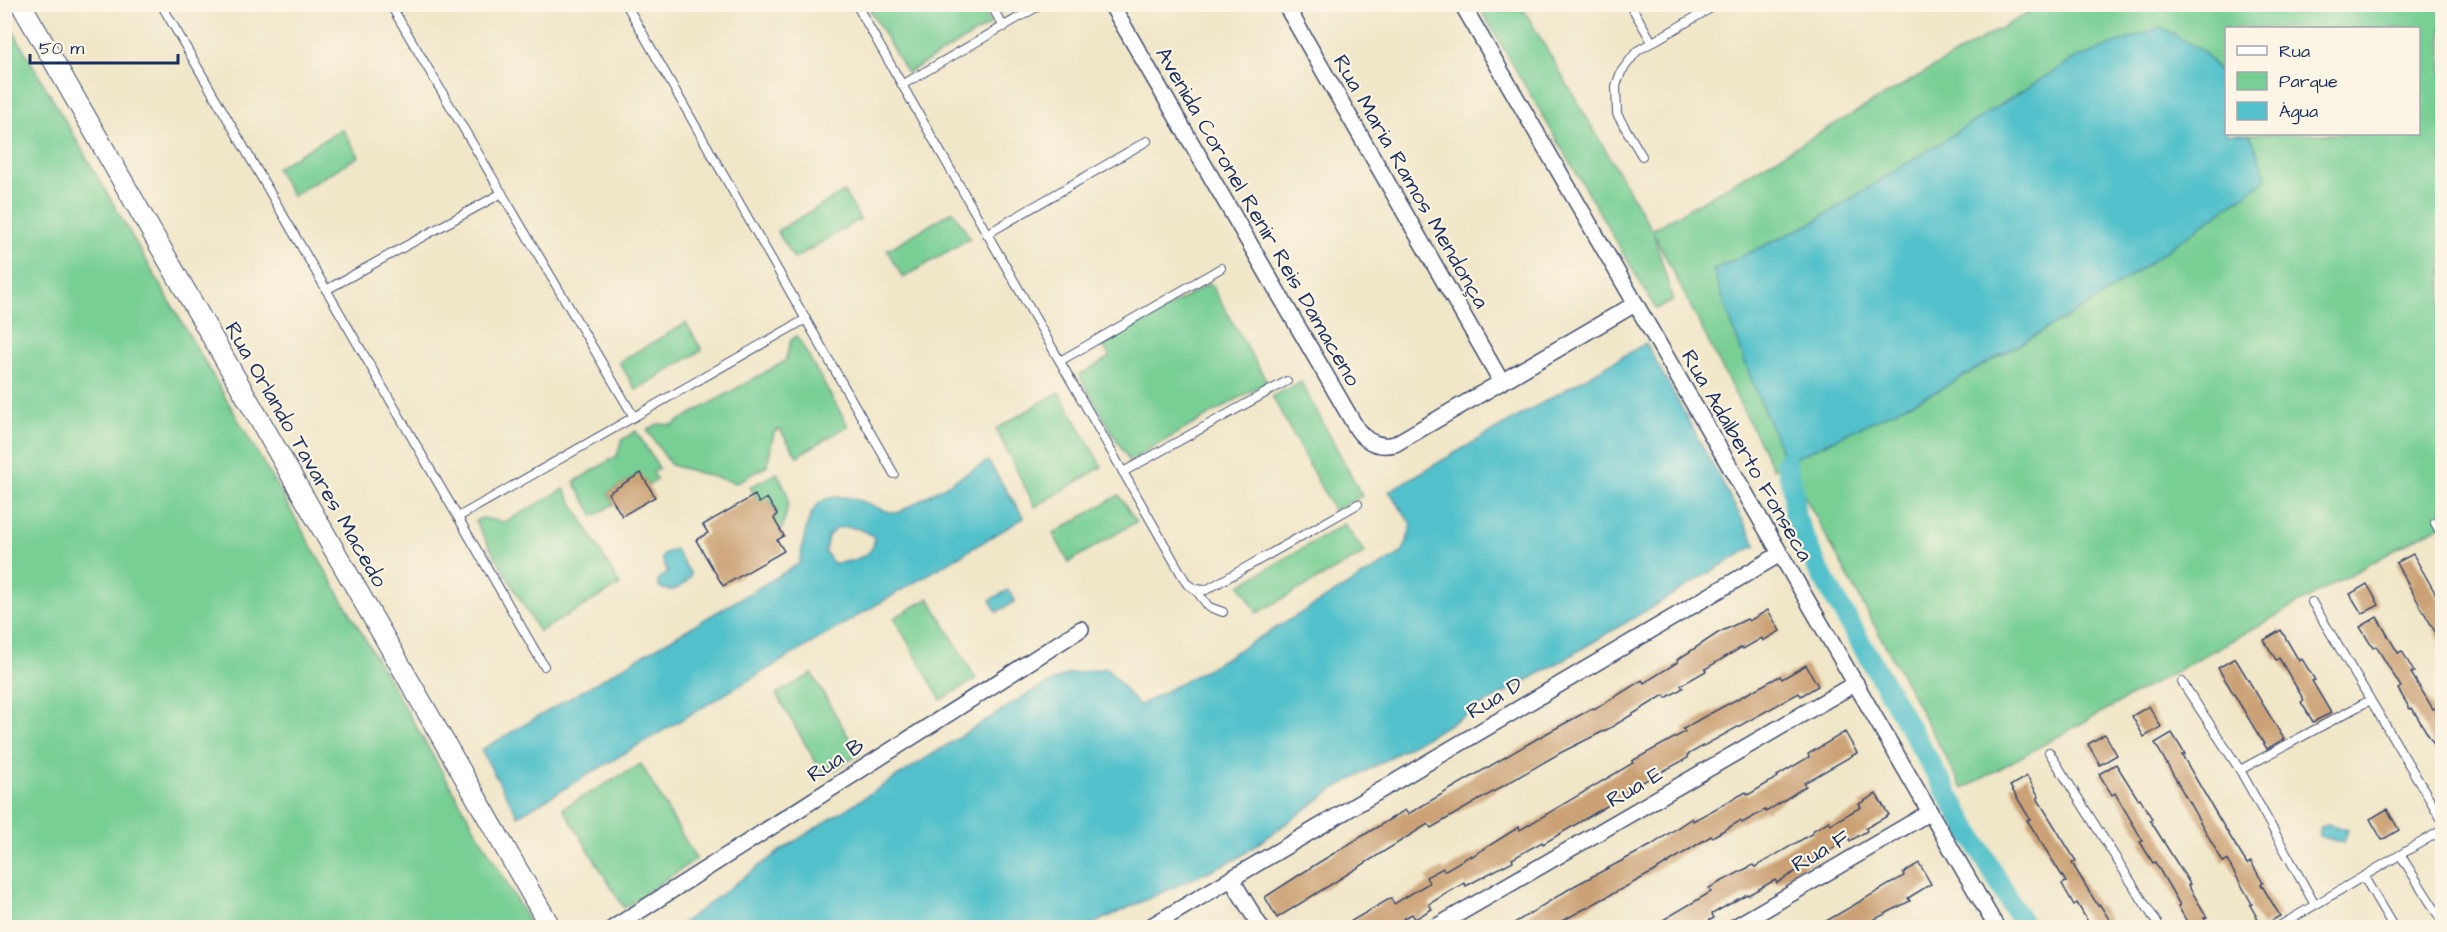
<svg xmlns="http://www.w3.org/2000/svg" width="2447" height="932" viewBox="0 0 2447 932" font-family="'Architects Daughter',sans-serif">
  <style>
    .green { fill: #78cf94; stroke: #4a7f79; stroke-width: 1.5 }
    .water { fill: #53c1cb; stroke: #377894; stroke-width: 1.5; fill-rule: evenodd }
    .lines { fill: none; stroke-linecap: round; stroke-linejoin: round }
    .canal { stroke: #53c1cb; stroke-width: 21 }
    .building { fill: #cba175 }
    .service-casing { stroke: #3b4a6e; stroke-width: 10 }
    .minor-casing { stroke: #3b4a6e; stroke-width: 18 }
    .tertiary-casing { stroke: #3b4a6e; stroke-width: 22 }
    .service { stroke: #fff; stroke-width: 8 }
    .minor { stroke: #fff; stroke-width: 15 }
    .tertiary { stroke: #fff; stroke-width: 20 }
    .labels { text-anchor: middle; stroke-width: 4.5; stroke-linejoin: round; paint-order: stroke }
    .street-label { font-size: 22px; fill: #1b2f5e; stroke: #fcf5e5 }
  </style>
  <rect width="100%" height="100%" fill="#fcf5e5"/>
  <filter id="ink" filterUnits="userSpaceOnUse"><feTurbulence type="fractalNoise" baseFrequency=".0167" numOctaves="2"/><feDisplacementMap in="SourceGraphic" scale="12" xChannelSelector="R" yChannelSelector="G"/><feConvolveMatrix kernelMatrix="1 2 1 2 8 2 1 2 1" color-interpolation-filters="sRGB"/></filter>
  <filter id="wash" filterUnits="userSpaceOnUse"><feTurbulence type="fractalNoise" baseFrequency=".008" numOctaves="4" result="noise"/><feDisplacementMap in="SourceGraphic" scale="24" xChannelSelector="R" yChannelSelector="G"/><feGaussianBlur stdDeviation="1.35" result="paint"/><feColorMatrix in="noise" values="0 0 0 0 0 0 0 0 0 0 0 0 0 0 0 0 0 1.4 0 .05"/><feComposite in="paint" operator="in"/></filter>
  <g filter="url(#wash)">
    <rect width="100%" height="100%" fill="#f0e6c8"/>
    <!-- green -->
    <g class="green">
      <polygon points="867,5 979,5 991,24 907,73"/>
      <polygon points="1478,5 1521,5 1652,230 2041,5 2442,5 2442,524 1963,789 1786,462 1939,390 2095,301 2267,179 2250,134 2418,134 2418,28 2226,28 2226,80 2204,52 2072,60 1814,222 1714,270 1751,379 1785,459 1780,466 1773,469 1654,234 1673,301 1656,309"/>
      <polygon points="4,17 5,17 532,927 5,927"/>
      <polygon points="342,129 359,156 292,196 276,168"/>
      <polygon points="844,192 860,219 794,259 777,231"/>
      <polygon points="953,211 970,238 903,278 887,250"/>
      <polygon points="1210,283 1267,382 1129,461 1079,375 1110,357 1103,345"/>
      <polygon points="686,323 702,350 636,390 619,362"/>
      <polygon points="797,336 848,426 797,456 780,429 774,432 767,466 736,483 671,465 647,430 658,424 672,425 785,361 791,340"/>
      <polygon points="1301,382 1362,496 1334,511 1272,396"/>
      <polygon points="1059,392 1102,467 1035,507 996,429"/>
      <polygon points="636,431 659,468 653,472 657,480 648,485 640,474 608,493 614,504 594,516 574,482 617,456 622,440"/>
      <path d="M777 473C793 500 789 503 781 532L774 519 777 514 768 499 759 503 750 487Z"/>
      <polygon points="564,489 620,585 539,632 475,521 483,518 505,522"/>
      <polygon points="1119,495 1136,522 1069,562 1053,534"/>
      <polygon points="1344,524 1365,553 1257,613 1240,585"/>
      <polygon points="929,598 976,679 941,700 894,618"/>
      <polygon points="812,674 859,755 824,776 776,694"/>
      <polygon points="641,764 696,859 624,908 563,808"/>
    </g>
    <!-- water -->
    <g class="water">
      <polygon points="2161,27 2204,52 2226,80 2226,134 2250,134 2267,179 2095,301 1939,390 1786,462 1751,379 1713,270 1814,222 2072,60"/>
      <polygon points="1646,343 1756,545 1558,663 1334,789 1238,858 1086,927 677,927 781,850 1031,692 1068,674 1107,668 1139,706 1212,666 1403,552 1412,525 1389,491"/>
      <path d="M988 461 1024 518 518 816 481 750 799 564C807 527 807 484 858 500 872 504 883 513 898 513ZM847 527C858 528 865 530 874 537 877 557 848 563 833 563L825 551 828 536 837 528Z"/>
      <path d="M675 549 691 574 690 577C682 588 671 594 659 587L658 579 668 573 662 559 664 554Z"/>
      <polygon points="1008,590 1015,601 997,612 990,600"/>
      <polygon points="2328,824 2348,830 2344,843 2319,836 2321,827"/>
    </g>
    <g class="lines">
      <!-- canal -->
      <polyline class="canal" points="1786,462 1793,491 1795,516 1817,567 2025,928"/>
    </g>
    <g id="blocks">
      <!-- building -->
      <g class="building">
        <polygon points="641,473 655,497 622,516 608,493"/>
        <polygon points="755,495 759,503 767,498 777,514 774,519 784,536 777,540 784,551 723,586 696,540 708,533 703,525"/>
        <polygon points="2413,554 2442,605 2442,644 2396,563"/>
        <polygon points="2367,584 2379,605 2362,614 2350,594"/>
        <polygon points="1768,610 1780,631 1763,641 1762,638 1743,649 1742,647 1705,669 1706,671 1681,685 1683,688 1666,698 1664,695 1610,728 1560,753 1431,828 1428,824 1277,918 1265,897 1318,863 1405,810 1408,814 1538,738 1593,708 1594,710 1642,680 1644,683 1678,662 1677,660 1718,633 1747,619 1749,621"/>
        <polygon points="2377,617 2398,653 2402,651 2414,672 2411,673 2433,709 2435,708 2442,720 2442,758 2412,708 2410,709 2398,689 2401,687 2376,646 2373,648 2360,627"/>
        <polygon points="2281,630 2299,661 2302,659 2315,680 2312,681 2331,713 2313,722 2301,702 2304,700 2279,658 2276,660 2264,640"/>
        <polygon points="2235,658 2284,739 2267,749 2218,668"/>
        <polygon points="1806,665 1818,686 1801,696 1799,693 1687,755 1688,758 1635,786 1637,788 1543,844 1542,842 1512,859 1513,861 1466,886 1464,883 1429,904 1432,909 1415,919 1412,914 1389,927 1341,927 1391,898 1394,904 1429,883 1426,877 1443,868 1444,871 1471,855 1471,857 1519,827 1520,830 1633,763 1632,761 1685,732 1683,729 1700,719 1780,676 1782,679"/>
        <polygon points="2149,706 2161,727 2144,737 2132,716"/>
        <polygon points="1845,732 1857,753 1804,783 1806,786 1766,812 1765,810 1742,823 1740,821 1712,837 1711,836 1653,872 1551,927 1508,927 1574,886 1650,846 1692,818 1693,821 1746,792 1748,795 1778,777 1777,776 1809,757 1808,754"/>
        <polygon points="2172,733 2185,754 2182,755 2220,820 2247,864 2251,862 2263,883 2261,884 2280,916 2262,926 2250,905 2252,904 2227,860 2223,862 2155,743"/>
        <polygon points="2105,734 2117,755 2100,765 2088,744"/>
        <polygon points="2116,764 2138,799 2140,798 2152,819 2150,820 2190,884 2188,885 2207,917 2204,918 2210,927 2190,927 2178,906 2180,905 2155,862 2153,863 2140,842 2143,841 2115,793 2112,795 2099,774"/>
        <polygon points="2027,776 2039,797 2037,798 2076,861 2072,863 2098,906 2100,905 2114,927 2091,927 2077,903 2074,905 2062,884 2066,882 2027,820 2030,819 2010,786"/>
        <polygon points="1876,794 1889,815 1866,828 1867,831 1850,841 1849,838 1777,883 1775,880 1748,895 1747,894 1712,914 1714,918 1698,927 1651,927 1711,892 1709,888 1753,865 1755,867 1813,833 1812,831 1829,821 1831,824 1861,807 1859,804"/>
        <polygon points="2387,809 2399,830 2382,840 2370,819"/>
        <polygon points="1919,863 1931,884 1908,898 1910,901 1860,927 1816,927 1904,876 1903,873"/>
      </g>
    </g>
  </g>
  <g filter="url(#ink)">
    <use href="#blocks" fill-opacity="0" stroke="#3b4a6e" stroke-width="1.5"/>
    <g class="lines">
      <defs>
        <g id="service">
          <polyline points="161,4 544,666"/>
          <polyline points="390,4 634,417"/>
          <polyline points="626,4 894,474"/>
          <polyline points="856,4 1187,584 1195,589 1206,590 1358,504"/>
          <polyline points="990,4 1004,27"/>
          <polyline points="1630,4 1652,42"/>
          <polyline points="902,85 1042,4"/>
          <polyline points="1642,156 1617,114 1616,86 1621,72 1637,51 1718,4"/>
          <polyline points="987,234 1147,141"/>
          <polyline points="326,290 502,193"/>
          <polyline points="1060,361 1221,268"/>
          <polyline points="1123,472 1287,381"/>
          <polyline points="458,517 806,319"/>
          <polyline points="2435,523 2442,535"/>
          <polyline points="1195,589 1209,607 1223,612"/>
          <polyline points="2312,602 2442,820"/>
          <polyline points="2182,682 2240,770 2315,905"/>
          <polyline points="2049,752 2160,928"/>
          <polyline points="2240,770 2370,700"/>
          <polyline points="2401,856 2442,921"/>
          <polyline points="2364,877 2394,928"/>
          <polyline points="2276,928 2442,830"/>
        </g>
        <g id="minor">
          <path d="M1111 4 1357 429C1366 442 1378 448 1395 444L1635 304"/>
          <polyline points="1285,4 1501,381"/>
          <polyline points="1462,4 1997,928"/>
          <polyline points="1232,880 1261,928"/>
          <polyline points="613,928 1081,629"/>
          <polyline points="1148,928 1780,554"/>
          <polyline points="1434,928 1856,683"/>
          <polyline points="1733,928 1930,812"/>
        </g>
        <polyline id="tertiary" points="21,4 551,928"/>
      </defs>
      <!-- service casing -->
      <use href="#service" class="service-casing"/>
      <!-- minor casing -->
      <use href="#minor" class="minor-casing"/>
      <!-- tertiary casing -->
      <use href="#tertiary" class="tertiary-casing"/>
      <!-- service -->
      <use href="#service" class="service"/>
      <!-- minor -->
      <use href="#minor" class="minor"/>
      <!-- tertiary -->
      <use href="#tertiary" class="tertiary"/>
    </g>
  </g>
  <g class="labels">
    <!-- street labels -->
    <g class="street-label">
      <text transform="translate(1412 181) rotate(60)" y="8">Rua Maria Ramos Mendonça</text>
      <text transform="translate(1259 216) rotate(60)" y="8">Avenida Coronel Renir Reis Damaceno</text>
      <text transform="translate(307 454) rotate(60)" y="8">Rua Orlando Tavares Macedo</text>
      <text transform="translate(1748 455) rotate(60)" y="8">Rua Adalberto Fonseca</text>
      <text transform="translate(1494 697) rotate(-31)" y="8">Rua D</text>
      <text transform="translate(835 759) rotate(-33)" y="8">Rua B</text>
      <text transform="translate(1634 786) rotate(-30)" y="8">Rua E</text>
      <text transform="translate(1820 850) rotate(-30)" y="8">Rua F</text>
    </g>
  </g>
  <!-- margin -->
  <rect width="2447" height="932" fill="none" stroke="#fcf5e5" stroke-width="24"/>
  <!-- legend -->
  <rect x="2225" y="27" width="195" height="108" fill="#fcf5e5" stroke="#a2a6af" stroke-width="1.5"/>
  <rect x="2237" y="46" width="30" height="9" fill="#ffffff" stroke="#a2a6af" stroke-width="1.5"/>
  <text x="2279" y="57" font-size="18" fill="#1b2f5e">Rua</text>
  <rect x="2237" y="72" width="30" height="18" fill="#78cf94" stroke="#a2a6af" stroke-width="1.5"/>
  <text x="2279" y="87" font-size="18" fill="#1b2f5e">Parque</text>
  <rect x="2237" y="102" width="30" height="18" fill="#53c1cb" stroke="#a2a6af" stroke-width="1.5"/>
  <text x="2279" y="117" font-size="18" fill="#1b2f5e">Água</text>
  <!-- scale -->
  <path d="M30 54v9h148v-9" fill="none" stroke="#1b2f5e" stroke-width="3"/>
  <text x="39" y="54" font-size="18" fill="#1b2f5e" stroke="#fcf5e5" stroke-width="4.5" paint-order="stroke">50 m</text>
</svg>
